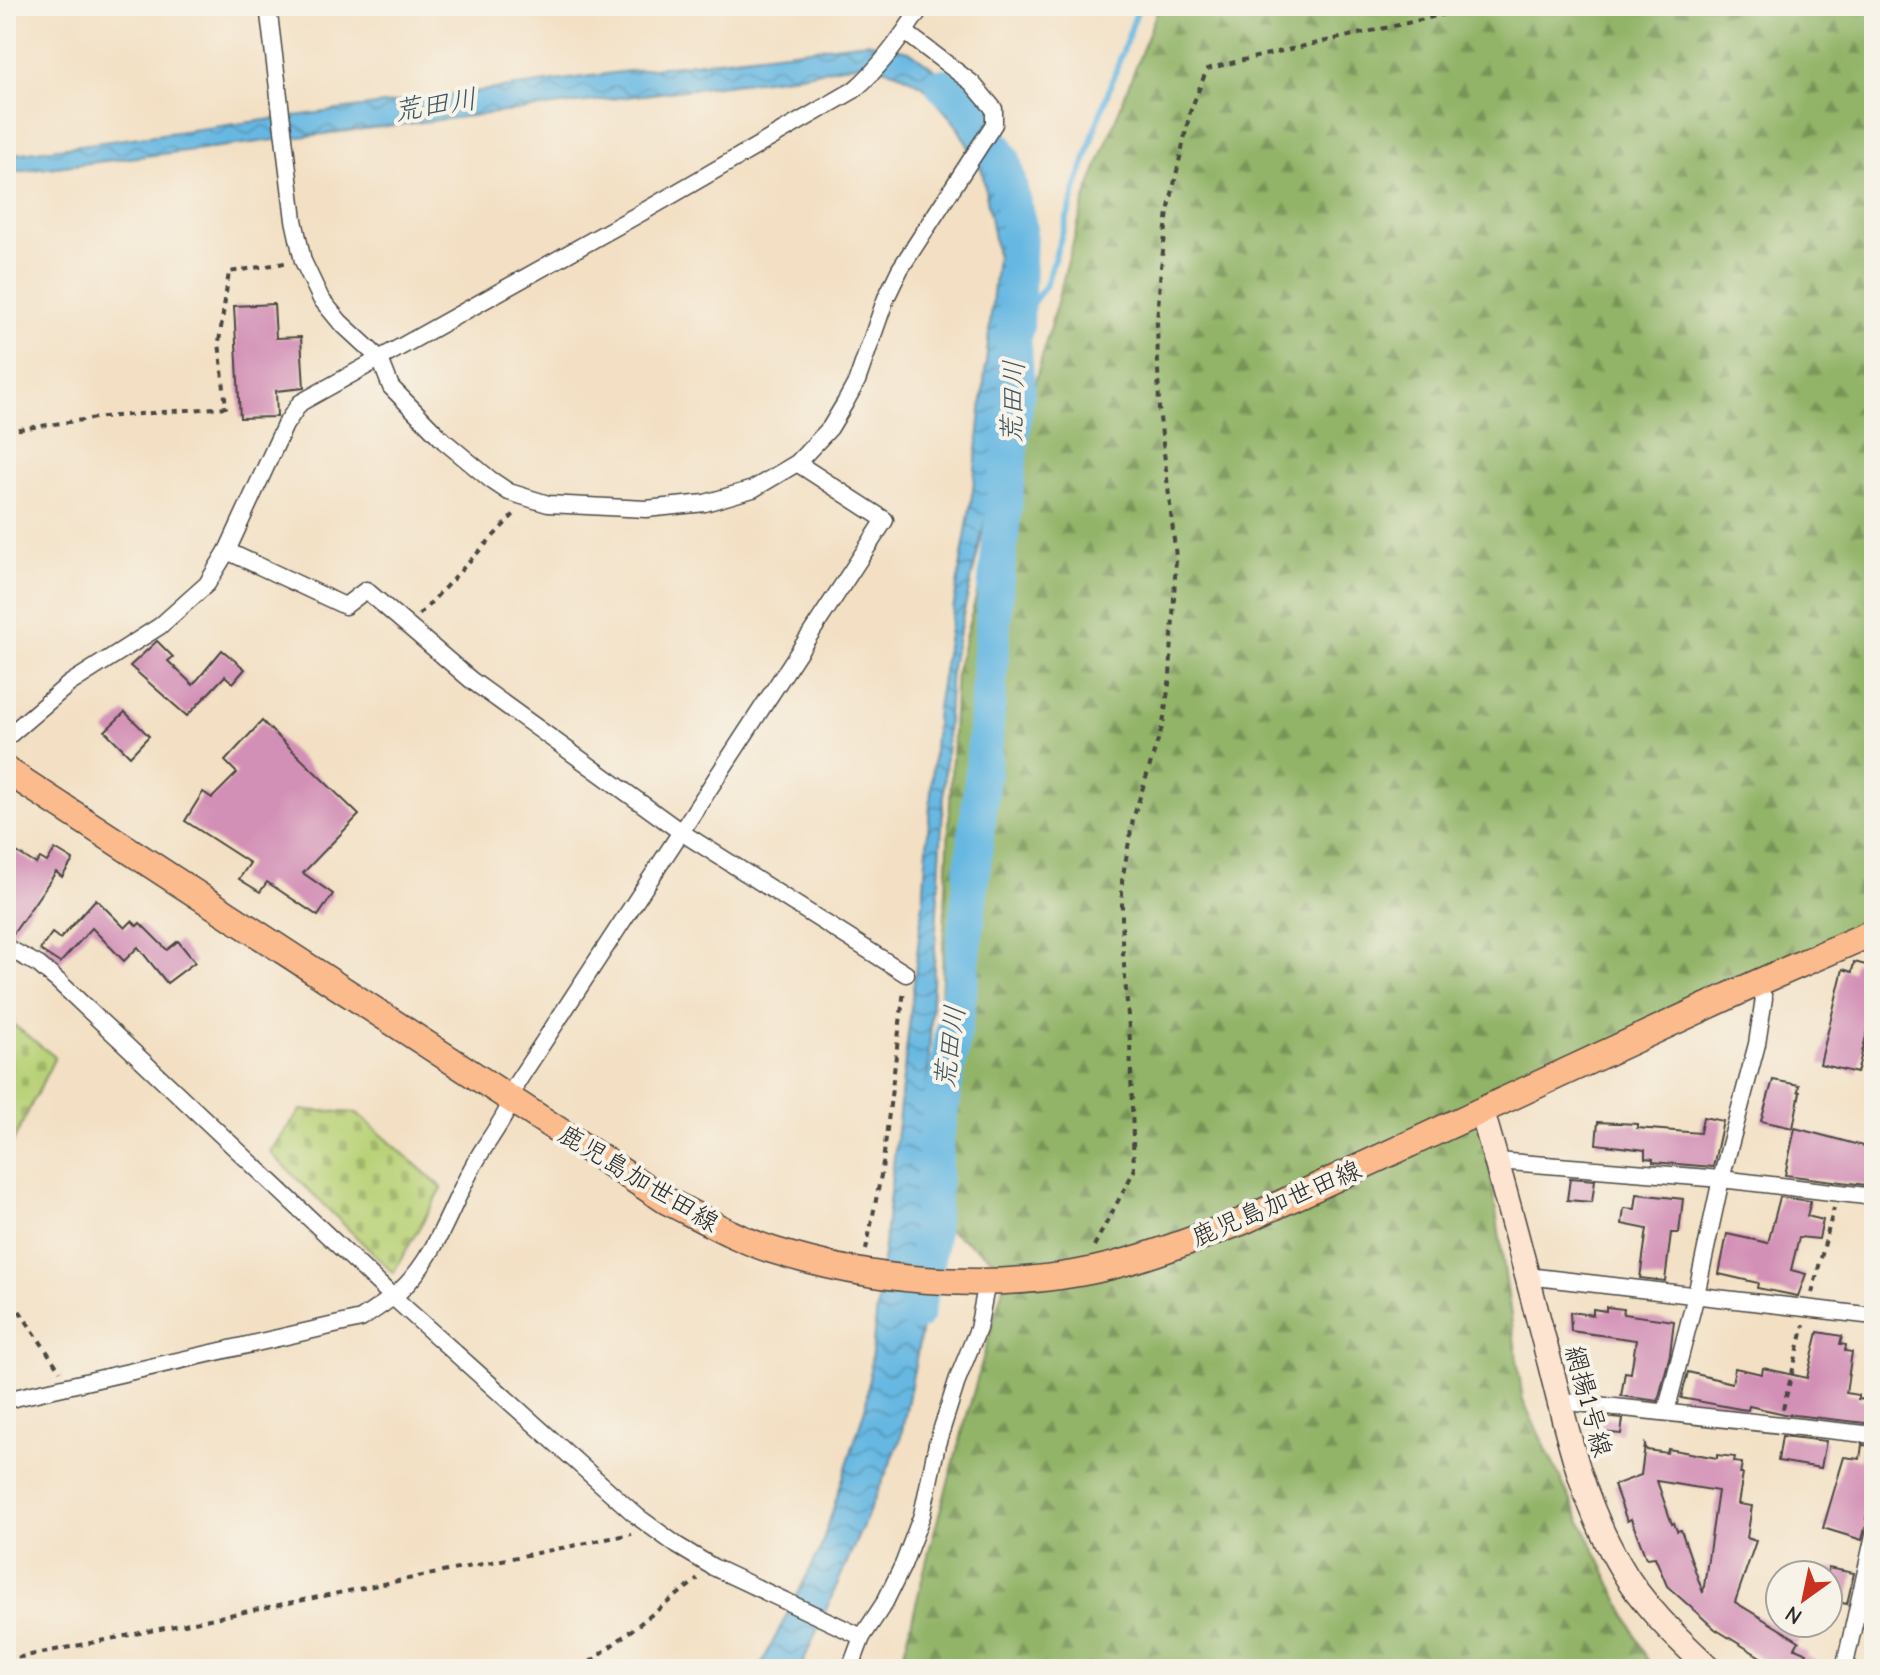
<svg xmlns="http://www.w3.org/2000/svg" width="1880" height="1675" viewBox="0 0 1880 1675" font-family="'Comic Neue','Klee One',sans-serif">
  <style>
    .forest { fill: url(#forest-firs); stroke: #5e704a; stroke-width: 2 }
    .cemetery { fill: url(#cemetery-stones); stroke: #727e52; stroke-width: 2 }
    .water { fill: url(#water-waves); stroke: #487286; stroke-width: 2 }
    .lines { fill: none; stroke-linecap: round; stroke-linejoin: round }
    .stream { stroke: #66b8e2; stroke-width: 6 }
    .river { stroke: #66b8e2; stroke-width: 36 }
    .building { fill: #d390b6; fill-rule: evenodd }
    .street-casing { stroke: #494642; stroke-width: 19 }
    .secondary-casing { stroke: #494642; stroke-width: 27 }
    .primary-casing { stroke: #494642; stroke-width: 29 }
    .path { stroke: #494642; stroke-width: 4; stroke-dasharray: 6 6; stroke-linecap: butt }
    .street { stroke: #fff; stroke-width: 16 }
    .secondary { stroke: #fde4d1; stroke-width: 24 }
    .primary { stroke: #fbbb8d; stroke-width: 26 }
    .labels { text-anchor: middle; stroke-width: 8; stroke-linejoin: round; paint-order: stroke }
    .street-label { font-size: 26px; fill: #2b2b2b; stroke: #f7f3e8 }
    .water-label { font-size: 28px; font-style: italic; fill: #3d5562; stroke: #f7f3e8 }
  </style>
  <defs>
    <pattern id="forest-firs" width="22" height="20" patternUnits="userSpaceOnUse" patternTransform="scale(2)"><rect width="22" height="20" fill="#92b468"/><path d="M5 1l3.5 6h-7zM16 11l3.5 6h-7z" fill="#779356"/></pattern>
    <pattern id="cemetery-stones" width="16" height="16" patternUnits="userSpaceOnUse" patternTransform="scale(2)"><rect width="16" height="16" fill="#b9d278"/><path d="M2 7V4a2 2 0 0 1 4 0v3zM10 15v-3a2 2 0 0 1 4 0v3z" fill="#9fb468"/></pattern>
    <pattern id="water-waves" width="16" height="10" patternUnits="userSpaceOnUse" patternTransform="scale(2)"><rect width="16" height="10" fill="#66b8e2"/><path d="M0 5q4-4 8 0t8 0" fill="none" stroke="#5496b7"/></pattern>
  </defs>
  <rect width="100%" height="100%" fill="#f7f3e8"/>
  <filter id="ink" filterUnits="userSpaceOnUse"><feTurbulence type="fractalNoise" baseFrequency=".0125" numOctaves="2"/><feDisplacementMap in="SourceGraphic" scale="16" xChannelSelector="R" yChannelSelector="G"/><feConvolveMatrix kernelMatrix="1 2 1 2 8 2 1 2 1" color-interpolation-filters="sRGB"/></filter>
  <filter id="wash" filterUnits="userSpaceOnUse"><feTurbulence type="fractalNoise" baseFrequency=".006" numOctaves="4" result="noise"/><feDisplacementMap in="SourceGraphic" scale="32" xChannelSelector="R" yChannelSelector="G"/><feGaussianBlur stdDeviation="1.8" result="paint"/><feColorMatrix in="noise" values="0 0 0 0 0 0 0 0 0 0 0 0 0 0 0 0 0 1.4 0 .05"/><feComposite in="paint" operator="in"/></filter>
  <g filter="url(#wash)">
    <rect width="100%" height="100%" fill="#f3e0c4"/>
    <!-- forest -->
    <polygon class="forest" points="1159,6 1874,6 1874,927 1482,1113 1523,1401 1652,1669 900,1669 930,1547 1008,1269 931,1219 956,671 1085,199"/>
    <!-- cemetery -->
    <g class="cemetery">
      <polygon points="6,1019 55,1057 6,1156"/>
      <polygon points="301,1110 357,1113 442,1188 393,1273 270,1152"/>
    </g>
    <!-- water -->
    <polygon class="water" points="867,42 909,51 941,74 969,102 998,164 1010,263 992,491 951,667 921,1195 923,1323 900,1441 800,1669 759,1669 820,1550 866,1405 923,902 937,708 973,489 997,256 982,170 955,123 923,86 897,72 863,63 789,77 6,173 6,155 621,72"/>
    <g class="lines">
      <!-- stream -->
      <polyline class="stream" points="1016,325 1046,285 1096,126 1139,6"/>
      <!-- river -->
      <polyline class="river" points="916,1313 929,1247 937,1132 958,1003 983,771 996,581 1017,386 1013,339 1016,325 1019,227 1003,160 969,107 944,86"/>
    </g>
    <g id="blocks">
      <!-- building -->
      <g class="building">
        <polygon points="274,304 276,338 301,337 304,388 276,391 277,417 240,418 234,306"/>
        <polygon points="157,641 173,657 168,661 193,685 222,650 245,669 233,683 225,676 187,716 130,666"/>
        <polygon points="125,712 149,736 130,756 105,731"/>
        <polygon points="262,721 359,815 303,873 333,894 318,916 267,882 260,892 239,879 250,863 185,821 203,792 212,798 237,773 225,761"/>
        <polygon points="12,849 36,864 40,858 47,862 55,849 73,860 62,877 56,872 11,937 6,936 6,859"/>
        <polygon points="96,899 125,928 132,921 137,926 140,923 167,950 178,941 195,962 167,983 138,947 124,961 92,928 60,963 40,950 52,933 60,939"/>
        <polygon points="1854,962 1874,967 1874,1004 1857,1073 1820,1064 1843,969 1852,972"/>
        <polygon points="1773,1080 1799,1085 1798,1091 1800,1092 1793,1128 1761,1121"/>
        <polygon points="1703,1117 1723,1121 1713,1167 1653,1162 1653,1159 1645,1158 1645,1150 1596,1144 1598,1122 1637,1124 1637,1128 1700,1133"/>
        <polygon points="1795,1128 1874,1149 1874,1186 1785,1175"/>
        <polygon points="1570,1178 1595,1180 1592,1202 1567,1200"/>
        <polygon points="1637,1194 1683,1199 1679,1233 1671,1233 1665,1281 1640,1278 1647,1229 1622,1224 1624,1208 1635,1209"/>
        <polygon points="1780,1197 1811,1201 1807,1216 1823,1220 1819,1239 1799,1237 1791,1270 1806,1274 1798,1296 1757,1288 1758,1283 1719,1274 1727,1234 1768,1243"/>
        <polygon points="1606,1307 1624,1309 1623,1314 1674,1321 1670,1354 1658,1401 1621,1396 1625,1372 1631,1373 1636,1340 1571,1331 1570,1312 1593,1315 1593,1309 1606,1311"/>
        <polygon points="1818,1332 1842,1336 1840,1344 1846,1345 1845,1351 1852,1352 1846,1393 1858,1395 1858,1399 1874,1401 1874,1424 1785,1414 1749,1406 1748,1410 1740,1409 1681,1398 1688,1372 1732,1383 1735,1368 1762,1374 1763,1368 1807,1378"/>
        <polygon points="1602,1417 1623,1419 1621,1434 1600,1432"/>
        <polygon points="1782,1436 1826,1441 1821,1468 1778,1461"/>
        <path d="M1645 1445 1647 1450 1667 1453 1668 1449 1717 1458V1455L1735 1457 1734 1462 1742 1463 1740 1474H1743L1738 1504 1752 1506 1747 1538 1756 1541 1735 1602 1799 1641 1795 1648 1807 1653 1806 1656 1833 1669H1780L1715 1629 1667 1586 1655 1557 1646 1558 1631 1519 1627 1521 1614 1485 1641 1475ZM1657 1481 1718 1491 1703 1593 1681 1530 1677 1531 1674 1523 1672 1524Z"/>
        <polygon points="1862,1445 1874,1446 1874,1492 1866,1519 1871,1523 1865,1528 1862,1540 1823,1528 1844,1457 1860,1459"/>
        <polygon points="1828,1568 1854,1573 1847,1604 1828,1600"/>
      </g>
    </g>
  </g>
  <g filter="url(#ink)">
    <use href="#blocks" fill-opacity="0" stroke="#494642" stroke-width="2"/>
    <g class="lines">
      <defs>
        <g id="street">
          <polyline points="268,6 294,220 303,261 321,299 340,322 380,359 391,387 444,441 491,480 509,492 548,504 646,509 705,503 753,489 797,463 830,428 845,403 857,381 886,298 900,269 994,124 994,109 972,83 905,32"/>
          <polyline points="227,551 345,606 366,590 471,680 681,832 906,974"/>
          <path d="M6 738 69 684 160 626 207 584 227 551 285 425 300 403 648 209 854 90C882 66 902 36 922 6"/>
          <polyline points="6,947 39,965 59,982 393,1297 638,1517 678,1546 713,1567 862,1637"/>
          <polyline points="1497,1161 1721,1179 1874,1197"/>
          <polyline points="1527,1276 1874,1316"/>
          <path d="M6 1400 361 1319C374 1310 389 1301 401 1290 438 1255 451 1204 476 1161 490 1136 511 1113 516 1084L885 520 797 463"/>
          <polyline points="1559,1401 1874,1435"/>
          <polyline points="1666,1412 1696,1295 1721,1179 1757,1044 1764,998 1755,984"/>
          <polyline points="850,1669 862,1637 885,1602 903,1565 922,1515 937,1444 958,1378 978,1329 987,1282"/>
          <polyline points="1844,1669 1874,1535"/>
        </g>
        <path id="secondary" d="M1482 1112C1507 1195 1528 1280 1550 1364 1567 1432 1583 1503 1619 1564 1641 1604 1677 1638 1710 1669"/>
        <path id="primary" d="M6 770 667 1201C701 1218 735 1238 772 1250 870 1281 977 1291 1079 1273 1135 1263 1188 1241 1241 1222L1755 984 1874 932"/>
      </defs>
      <!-- street casing -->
      <use href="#street" class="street-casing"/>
      <!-- secondary casing -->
      <use href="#secondary" class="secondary-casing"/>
      <!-- primary casing -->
      <use href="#primary" class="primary-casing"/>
      <!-- path -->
      <g class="path">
        <polyline points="6,431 103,417 226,407 219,342 229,272 285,263"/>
        <polyline points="419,615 517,511"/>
        <path d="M1094 1246 1134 1171 1130 1041 1122 940V881L1133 819 1163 724 1170 677 1176 557 1159 409 1157 322 1161 267 1168 212 1190 112 1207 69C1297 46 1388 29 1477 6"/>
        <polyline points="866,1250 882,1170 904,990"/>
        <polyline points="6,1291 60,1371"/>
        <polyline points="1812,1293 1834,1208"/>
        <polyline points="1783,1409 1804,1325"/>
        <polyline points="6,1660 631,1534"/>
        <polyline points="581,1669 698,1579"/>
      </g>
      <!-- street -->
      <use href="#street" class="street"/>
      <!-- secondary -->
      <use href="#secondary" class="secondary"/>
      <!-- primary -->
      <use href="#primary" class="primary"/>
    </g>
  </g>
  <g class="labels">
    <!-- street labels -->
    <g class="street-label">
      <text transform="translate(639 1178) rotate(31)" y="9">鹿児島加世田線</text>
      <text transform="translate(1276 1203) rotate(-23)" y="9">鹿児島加世田線</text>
      <text transform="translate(1589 1401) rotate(75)" y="9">網揚1号線</text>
    </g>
    <!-- water labels -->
    <g class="water-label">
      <text transform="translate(435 104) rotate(-9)" y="10">荒田川</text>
      <text transform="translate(1012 402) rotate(-88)" y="10">荒田川</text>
      <text transform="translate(949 1047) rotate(-82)" y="10">荒田川</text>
    </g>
  </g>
  <!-- margin -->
  <rect width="1880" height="1675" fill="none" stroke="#f7f3e8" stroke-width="32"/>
  <!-- north arrow -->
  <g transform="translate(1804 1599) rotate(213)"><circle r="38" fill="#f7f3e8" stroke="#a5a39c" stroke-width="2"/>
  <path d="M0-6L14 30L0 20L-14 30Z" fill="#c8321e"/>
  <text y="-12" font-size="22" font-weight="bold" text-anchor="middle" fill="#2b2b2b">N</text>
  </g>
</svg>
